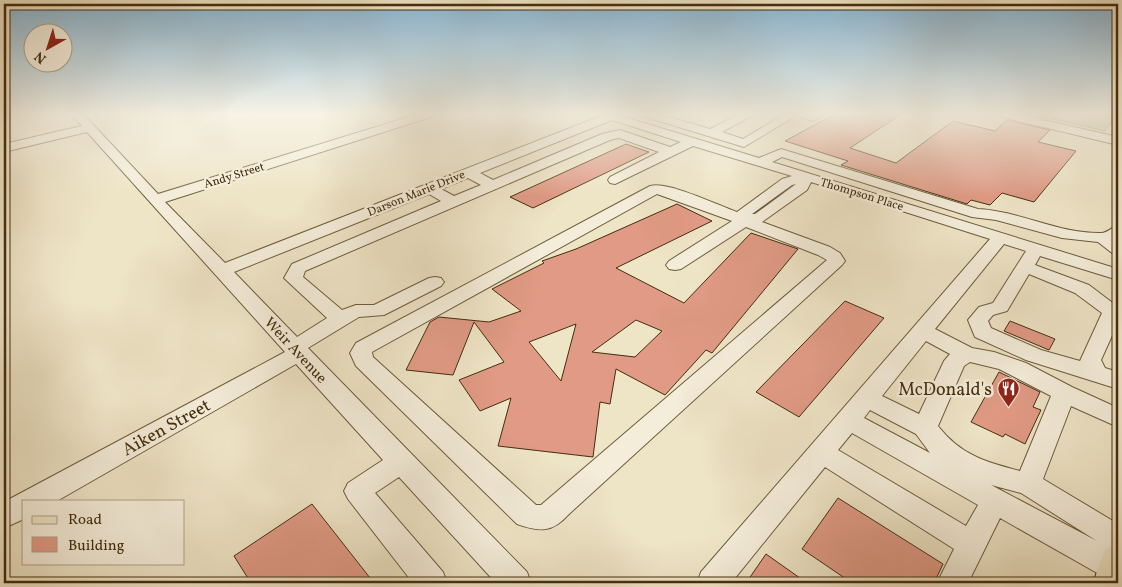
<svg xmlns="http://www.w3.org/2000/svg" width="1122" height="587" viewBox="0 0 1122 587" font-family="Vollkorn,serif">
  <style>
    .green { fill: #bdc292; stroke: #807850 }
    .building { fill: #e09a85; stroke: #442e0e; fill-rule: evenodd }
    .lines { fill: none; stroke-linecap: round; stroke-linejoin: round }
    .minor-casing { stroke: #6e5c3c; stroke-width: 2 }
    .major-casing { stroke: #442e0e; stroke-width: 2 }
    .minor { fill: #f4edda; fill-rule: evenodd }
    .major { fill: #eee4c6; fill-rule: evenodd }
    .labels { text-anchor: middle; stroke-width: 5; stroke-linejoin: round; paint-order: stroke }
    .far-street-label { font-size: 12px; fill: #442e0e; stroke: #f4edda }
    .street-label { font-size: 15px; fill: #442e0e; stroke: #f4edda }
    .near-poi-label { font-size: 18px; fill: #442e0e; stroke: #f4edda; text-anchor: end }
    .near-street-label { font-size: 18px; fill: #442e0e; stroke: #f4edda }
  </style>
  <rect width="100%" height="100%" fill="#eee4c6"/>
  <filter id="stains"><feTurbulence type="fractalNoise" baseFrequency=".004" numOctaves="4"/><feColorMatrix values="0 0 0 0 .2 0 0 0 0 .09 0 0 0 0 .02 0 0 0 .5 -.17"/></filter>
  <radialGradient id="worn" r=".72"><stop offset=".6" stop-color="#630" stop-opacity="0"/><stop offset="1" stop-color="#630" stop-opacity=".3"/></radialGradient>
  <!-- green -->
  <polygon class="green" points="1035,115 1116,115 1105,131"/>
  <!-- building -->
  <g class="building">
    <polygon points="833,115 900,115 850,148 896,163 953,121 995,131 1007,120 1050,130 1038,142 1076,151 1034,202 1002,193 990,205 971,200 967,204 841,165 848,161 785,141"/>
    <polygon points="626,144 649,152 533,208 510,197"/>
    <path d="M677 204 712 221 616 268 684 303 751 233 798 249 712 353 706 350 665 395 616 369 610 404 600 402 593 457 498 446 511 398 480 411 459 380 504 362 474 322 453 375 406 370 430 322 439 317 489 322 521 311 492 289 544 263 542 261 576 249ZM636 320 662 331 635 357 592 352ZM576 324 561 381 529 342Z"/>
    <polygon points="845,301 884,318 799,417 756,392"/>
    <polygon points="1010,321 1055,339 1049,350 1004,331"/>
    <polygon points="999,372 1040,392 1033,407 1041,410 1025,444 1005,434 1003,437 971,422"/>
    <polygon points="838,498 943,564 934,583 852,583 802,549"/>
    <polygon points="312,504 374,583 251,583 234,556"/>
    <polygon points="766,554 807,583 746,583"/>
  </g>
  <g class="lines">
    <defs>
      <g id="minor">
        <path d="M72 115H84L158 194 415 115H433L431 117 165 202 225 263 601 116 600 115H618L759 158 781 149 978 209C1020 211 1059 234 1101 233 1108 233 1112 227 1118 225V239H1116L1118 241V254L1112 253 1098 242 1062 238 996 220 972 217 782 157 772 162 1118 269V280L1040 256 1035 265 1089 285 1118 307V329H1115L1101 360 1105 368 1118 372V389L1026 360 975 337 968 320 979 307 993 303 1026 251 1004 244 935 329 972 348 994 352 1026 363 1072 387 1118 408V427L1071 406 1043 479 1118 524V552L1115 551 1118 553V582L1106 578 1000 518 968 583H937L954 549 825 467 731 583H697L701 572 990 239 811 182 807 190 762 222 830 247 840 253 845 261 842 265 569 514C552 533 540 532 517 524L356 366 350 353 356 343 650 186C668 181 717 205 737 212L782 179 792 176 693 146 615 184 610 183 608 180 610 177 659 152 619 138 610 140 305 271 303 277 342 310 356 305H374L429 278 435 277 441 278 444 282 441 286 384 315 359 317 308 348 527 572 531 583H496L399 477 375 493 443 572 447 583H413L348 499 344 491 348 483 383 460 296 364 57 501H24V519L4 528V502L285 352 87 132 4 152V144L82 126ZM612 120 681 142 670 147 620 130 602 134 493 180 480 173ZM468 178 481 185 454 196 441 189ZM796 184 755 214H752L792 185ZM429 194 441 201 292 264 284 278 327 318 297 337 234 272ZM657 194 732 221 669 261 666 265 669 269 675 270 681 269 746 227 818 255 827 260 541 505H536L373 357 372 352ZM1029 274 1075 293 1102 313 1080 361 1041 350 991 328 988 321 993 315 1007 311ZM926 341 950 354 944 361 919 414 882 396ZM970 362 999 369 1051 396 1020 471C985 462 961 455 938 426L964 366ZM870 410 916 434 930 453 864 418ZM852 433 978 505 966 526 838 450ZM991 485 1021 493 1097 541Z"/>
        <polygon points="644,115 662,115 710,129 738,115 753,115 722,132 743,139 783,115 797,115 744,147 646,117"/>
        <polygon points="798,115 824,115 813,121 800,117"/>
        <polygon points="1000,115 1021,115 1118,137 1118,145 1002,117"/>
      </g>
      <polygon id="major" points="1118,544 1118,583 1093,583 1105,549"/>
    </defs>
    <!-- minor casing -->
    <use href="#minor" class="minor-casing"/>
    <!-- major casing -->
    <use href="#major" class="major-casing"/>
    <!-- minor -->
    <use href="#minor" class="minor"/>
    <!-- major -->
    <use href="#major" class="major"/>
  </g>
  <!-- sky -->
  <linearGradient id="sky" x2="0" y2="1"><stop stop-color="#89b8d6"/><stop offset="0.58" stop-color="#f7f3e5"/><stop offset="1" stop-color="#f7f3e5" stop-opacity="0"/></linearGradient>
  <rect width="1122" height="197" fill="url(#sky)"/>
  <!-- icons -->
  <defs>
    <symbol id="restaurant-pin" viewBox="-11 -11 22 30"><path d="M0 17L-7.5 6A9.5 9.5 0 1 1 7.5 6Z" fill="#8f2418" stroke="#f4edda"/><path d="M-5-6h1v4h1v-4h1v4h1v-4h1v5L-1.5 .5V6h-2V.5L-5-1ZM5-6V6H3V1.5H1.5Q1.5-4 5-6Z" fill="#fff"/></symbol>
  </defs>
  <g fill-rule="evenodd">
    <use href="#restaurant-pin" x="996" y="376" width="25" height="34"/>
  </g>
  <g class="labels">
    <!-- far-street labels -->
    <g class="far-street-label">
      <text transform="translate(234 175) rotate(-17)" y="4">Andy Street</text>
      <text transform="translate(416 193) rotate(-22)" y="4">Darson Marie Drive</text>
      <text transform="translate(862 194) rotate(17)" y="4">Thompson Place</text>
    </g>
    <!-- street labels -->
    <g class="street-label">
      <text transform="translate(296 350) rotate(47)" y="5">Weir Avenue</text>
    </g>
    <!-- near-poi labels -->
    <g class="near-poi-label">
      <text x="992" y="395">McDonald's</text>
    </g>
    <!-- near-street labels -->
    <g class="near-street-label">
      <text transform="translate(166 427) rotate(-29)" y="6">Aiken Street</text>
    </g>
  </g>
  <!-- margin -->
  <rect width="1122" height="587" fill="none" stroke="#eee4c6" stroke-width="20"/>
  <rect x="5" y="5" width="1112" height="577" fill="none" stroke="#442e0e" stroke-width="2.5"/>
  <rect x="10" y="10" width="1102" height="567" fill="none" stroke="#442e0e"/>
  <!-- legend -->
  <rect x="22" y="500" width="162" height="65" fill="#f4edda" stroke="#aea188"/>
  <rect x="32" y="516" width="25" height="8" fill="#eee4c6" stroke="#aea188"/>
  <text x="68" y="524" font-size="15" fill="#442e0e">Road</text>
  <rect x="32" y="537" width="25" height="15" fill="#e09a85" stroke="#aea188"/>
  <text x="68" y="550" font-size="15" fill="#442e0e">Building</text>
  <!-- north arrow -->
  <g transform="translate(48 48) rotate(219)"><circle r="24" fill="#f4edda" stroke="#aea188"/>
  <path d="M0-4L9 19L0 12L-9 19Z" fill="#8f2418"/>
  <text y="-8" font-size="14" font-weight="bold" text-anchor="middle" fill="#442e0e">N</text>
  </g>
  <rect width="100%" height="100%" filter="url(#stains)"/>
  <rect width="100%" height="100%" fill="url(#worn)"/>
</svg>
